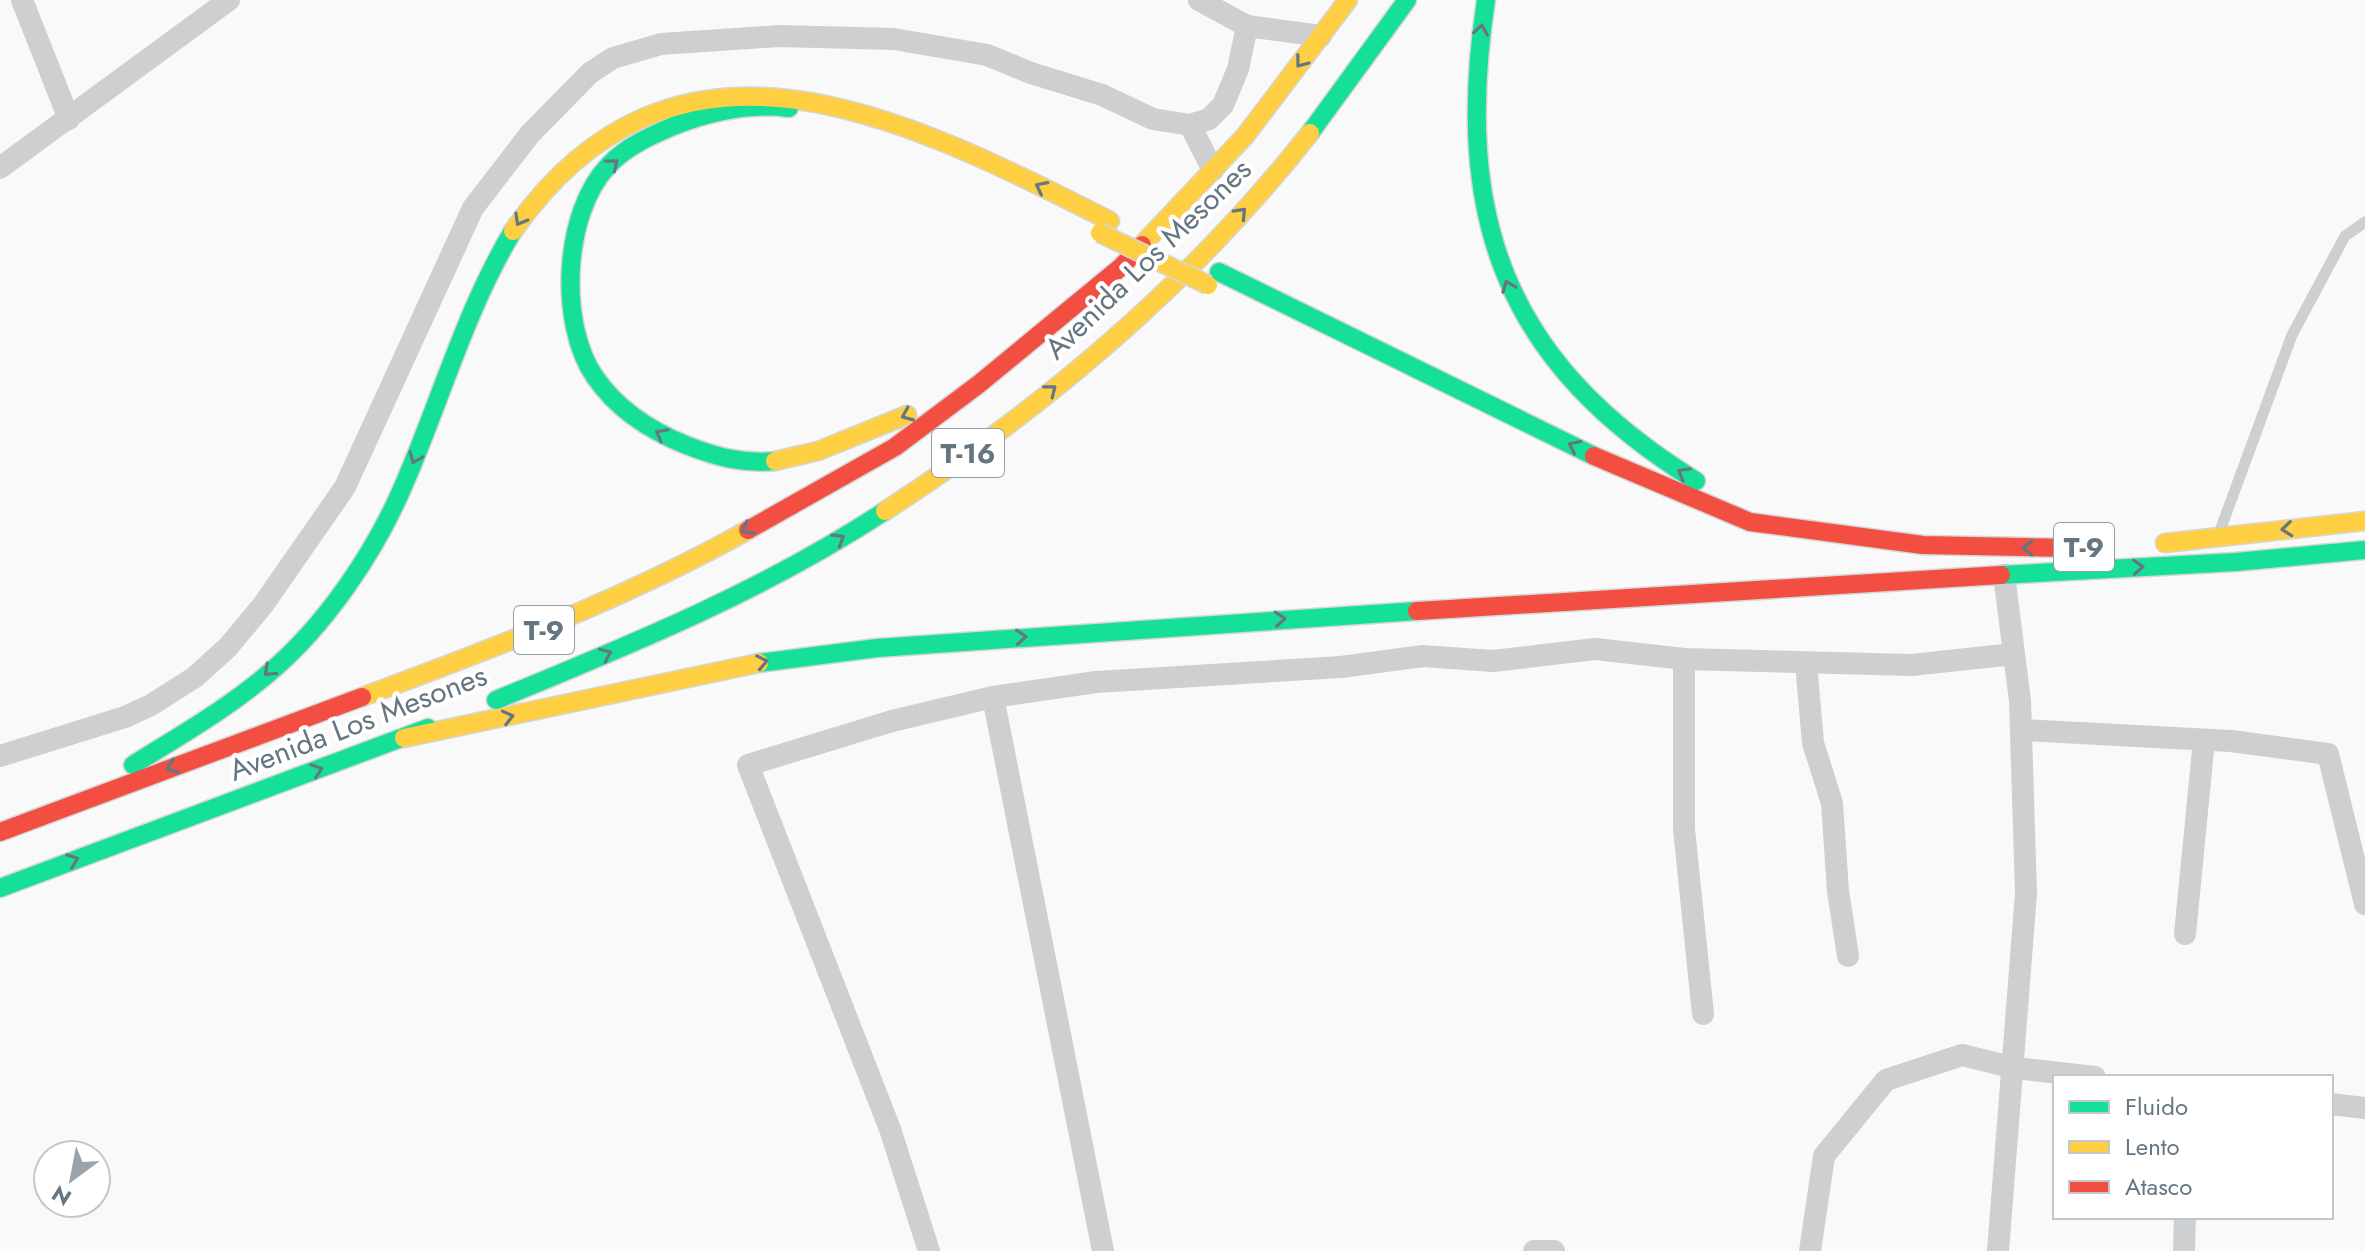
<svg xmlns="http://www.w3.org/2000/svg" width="2365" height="1251" viewBox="0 0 2365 1251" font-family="Jost,sans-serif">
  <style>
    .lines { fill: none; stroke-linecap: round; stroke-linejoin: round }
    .fast-casing { stroke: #d5d6d6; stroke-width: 21 }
    .slow-casing { stroke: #d5d6d6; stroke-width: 21 }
    .jam-casing { stroke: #d5d6d6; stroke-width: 21 }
    .lane { stroke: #cecfd0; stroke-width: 11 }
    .street { stroke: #cecfd0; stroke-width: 22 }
    .fast { stroke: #16e098; stroke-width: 18 }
    .slow { stroke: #ffcf43; stroke-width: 18 }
    .jam { stroke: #f24e42; stroke-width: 18 }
    .slow-bridge-casing { stroke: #d5d6d6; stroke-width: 21; stroke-linecap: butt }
    .slow-bridge { stroke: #ffcf43; stroke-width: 18 }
    .oneway { stroke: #657683 }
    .labels { text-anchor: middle; stroke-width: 8; stroke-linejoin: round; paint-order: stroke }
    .shield { fill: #fff; stroke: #939fa8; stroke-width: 2 }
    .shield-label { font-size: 28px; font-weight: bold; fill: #657683 }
    .street-label { font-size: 30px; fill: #657683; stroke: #fff }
  </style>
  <rect width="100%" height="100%" fill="#f9f9f9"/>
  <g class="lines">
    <defs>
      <g id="fast">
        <path d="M1486 0C1453 218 1505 363 1696 481"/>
        <polyline points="1310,133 1407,0"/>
        <polyline points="1219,272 1594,456"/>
        <path d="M775 461C743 464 716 457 686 445 651 431 617 409 595 377 558 324 563 212 609 165 627 146 652 135 676 125 713 111 750 103 789 108"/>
        <polyline points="2001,575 2236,562 2365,550"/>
        <polyline points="759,663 877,648 1417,611"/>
        <path d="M496 700C630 645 763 591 885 511"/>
        <path d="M133 765C179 736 227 709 269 673 326 625 376 551 405 482 441 399 466 309 513 231"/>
        <polyline points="0,888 428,728"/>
      </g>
      <g id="slow">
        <path d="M513 231C675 0 901 115 1110 221"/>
        <polyline points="1142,245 1245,136 1348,0"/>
        <polyline points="775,461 818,451 907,415"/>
        <path d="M885 511C1045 407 1192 283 1310 133"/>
        <polyline points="2165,543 2365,521"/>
        <path d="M362 697C494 648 625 599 748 530"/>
        <polyline points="404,738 759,663"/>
      </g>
      <g id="jam">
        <polyline points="1594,456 1750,522 1923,545 2068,548"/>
        <polyline points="748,530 895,447 979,384 1121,267 1142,245"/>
        <polyline points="1417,611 2001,575"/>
        <polyline points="0,832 362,697"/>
      </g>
    </defs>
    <!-- fast casing -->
    <use href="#fast" class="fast-casing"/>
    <!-- slow casing -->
    <use href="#slow" class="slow-casing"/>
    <!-- jam casing -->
    <use href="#jam" class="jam-casing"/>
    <!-- lane -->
    <polyline class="lane" points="2221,528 2292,335 2345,236 2365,222"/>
    <!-- street -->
    <g class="street">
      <polyline points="22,0 69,119"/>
      <polyline points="1199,0 1247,26 1321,36"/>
      <polyline points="1190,125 1213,170"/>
      <polyline points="0,168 229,0"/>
      <polyline points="1684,659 1684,829 1703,1014"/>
      <polyline points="1806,663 1813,743 1832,803 1838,891 1848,956"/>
      <polyline points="993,697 1103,1251"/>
      <polyline points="2022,730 2231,741 2328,754 2365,904"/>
      <polyline points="0,756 125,717 151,705 195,677 228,647 263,605 345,487 473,208 530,134 590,73 613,58 661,44 779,36 894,39 987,55 1031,73 1102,95 1153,119 1190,125 1209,119 1223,105 1238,69 1247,26"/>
      <polyline points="2185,934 2204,740"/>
      <polyline points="2331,1104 2365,1108"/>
      <polyline points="929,1251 890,1129 748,765 892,721 993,697 1096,682 1341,667 1423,656 1493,661 1595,649 1684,659 1911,665 2014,654"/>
      <polyline points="1534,1251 1554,1251"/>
      <polyline points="1810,1251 1824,1156 1886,1080 1962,1055 2015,1068 2095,1077"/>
      <polyline points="1998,1251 2026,893 2020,701 2004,575"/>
      <polyline points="2184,1251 2185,1217"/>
    </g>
    <!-- fast -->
    <use href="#fast" class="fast"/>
    <!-- slow -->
    <use href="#slow" class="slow"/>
    <!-- jam -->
    <use href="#jam" class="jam"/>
    <defs>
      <polyline id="slow-bridge" points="1100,233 1208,285"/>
    </defs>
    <!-- slow-bridge casing -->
    <use href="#slow-bridge" class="slow-bridge-casing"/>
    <!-- slow-bridge -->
    <use href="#slow-bridge" class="slow-bridge"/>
  </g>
  <!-- one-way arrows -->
  <defs><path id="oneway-chevron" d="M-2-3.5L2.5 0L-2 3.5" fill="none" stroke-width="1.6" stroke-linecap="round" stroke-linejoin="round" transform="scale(2)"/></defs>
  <g class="oneway">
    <use href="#oneway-chevron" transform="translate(1481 30) rotate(-81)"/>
    <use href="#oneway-chevron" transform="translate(1301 62) rotate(127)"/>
    <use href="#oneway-chevron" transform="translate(613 164) rotate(-39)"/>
    <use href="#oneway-chevron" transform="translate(1041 187) rotate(-153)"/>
    <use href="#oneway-chevron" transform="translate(1241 213) rotate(-47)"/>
    <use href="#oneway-chevron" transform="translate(520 220) rotate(120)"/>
    <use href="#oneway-chevron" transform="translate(1508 286) rotate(-111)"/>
    <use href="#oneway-chevron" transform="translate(1051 390) rotate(-38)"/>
    <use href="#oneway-chevron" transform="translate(907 415) rotate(157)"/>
    <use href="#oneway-chevron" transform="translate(661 434) rotate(-151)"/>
    <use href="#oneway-chevron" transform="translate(1574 446) rotate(-154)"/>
    <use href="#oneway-chevron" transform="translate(415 458) rotate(112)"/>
    <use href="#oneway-chevron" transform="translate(1683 473) rotate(-150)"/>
    <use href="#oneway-chevron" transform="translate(747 529) rotate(150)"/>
    <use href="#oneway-chevron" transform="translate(2287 529) rotate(174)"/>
    <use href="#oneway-chevron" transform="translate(839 539) rotate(-32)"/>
    <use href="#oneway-chevron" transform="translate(2028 548) rotate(-179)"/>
    <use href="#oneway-chevron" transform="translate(2138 567) rotate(-3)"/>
    <use href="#oneway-chevron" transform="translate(1280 619) rotate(-4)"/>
    <use href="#oneway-chevron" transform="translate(1021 637) rotate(-4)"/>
    <use href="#oneway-chevron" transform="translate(606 654) rotate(-24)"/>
    <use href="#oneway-chevron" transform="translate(762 662) rotate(-11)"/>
    <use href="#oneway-chevron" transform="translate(269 671) rotate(138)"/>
    <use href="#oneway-chevron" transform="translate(508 717) rotate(-14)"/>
    <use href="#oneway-chevron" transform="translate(172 767) rotate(160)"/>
    <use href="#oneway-chevron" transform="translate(317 770) rotate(-20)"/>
    <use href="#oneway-chevron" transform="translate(73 860) rotate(-21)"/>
  </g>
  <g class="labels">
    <!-- shield labels -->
    <g class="shield">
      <rect x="932" y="429" width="72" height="48" rx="6"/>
      <rect x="2054" y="523" width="60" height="48" rx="6"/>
      <rect x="514" y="606" width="60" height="48" rx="6"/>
    </g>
    <g class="shield-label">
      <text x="968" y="463">T-16</text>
      <text x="2084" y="557">T-9</text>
      <text x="544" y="640">T-9</text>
    </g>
    <!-- street labels -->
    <g class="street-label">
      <text transform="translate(1148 259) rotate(-44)" y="10">Avenida Los Mesones</text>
      <text transform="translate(358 723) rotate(-21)" y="10">Avenida Los Mesones</text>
    </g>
  </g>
  <!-- legend -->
  <rect x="2053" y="1075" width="280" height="144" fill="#ffffff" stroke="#c1c8cd" stroke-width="2"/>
  <rect x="2069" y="1101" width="40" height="12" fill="#16e098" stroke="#c1c8cd" stroke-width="2"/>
  <text x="2125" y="1115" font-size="24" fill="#657683">Fluido</text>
  <rect x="2069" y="1141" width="40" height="12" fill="#ffcf43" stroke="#c1c8cd" stroke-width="2"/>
  <text x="2125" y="1155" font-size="24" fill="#657683">Lento</text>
  <rect x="2069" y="1181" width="40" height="12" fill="#f24e42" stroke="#c1c8cd" stroke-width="2"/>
  <text x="2125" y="1195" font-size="24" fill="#657683">Atasco</text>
  <!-- north arrow -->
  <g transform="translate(72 1179) rotate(212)"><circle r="38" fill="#ffffff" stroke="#c1c8cd" stroke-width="2"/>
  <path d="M0-6L14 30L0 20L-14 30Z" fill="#99a4ac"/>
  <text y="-12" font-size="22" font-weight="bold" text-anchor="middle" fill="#657683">N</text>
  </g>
</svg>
